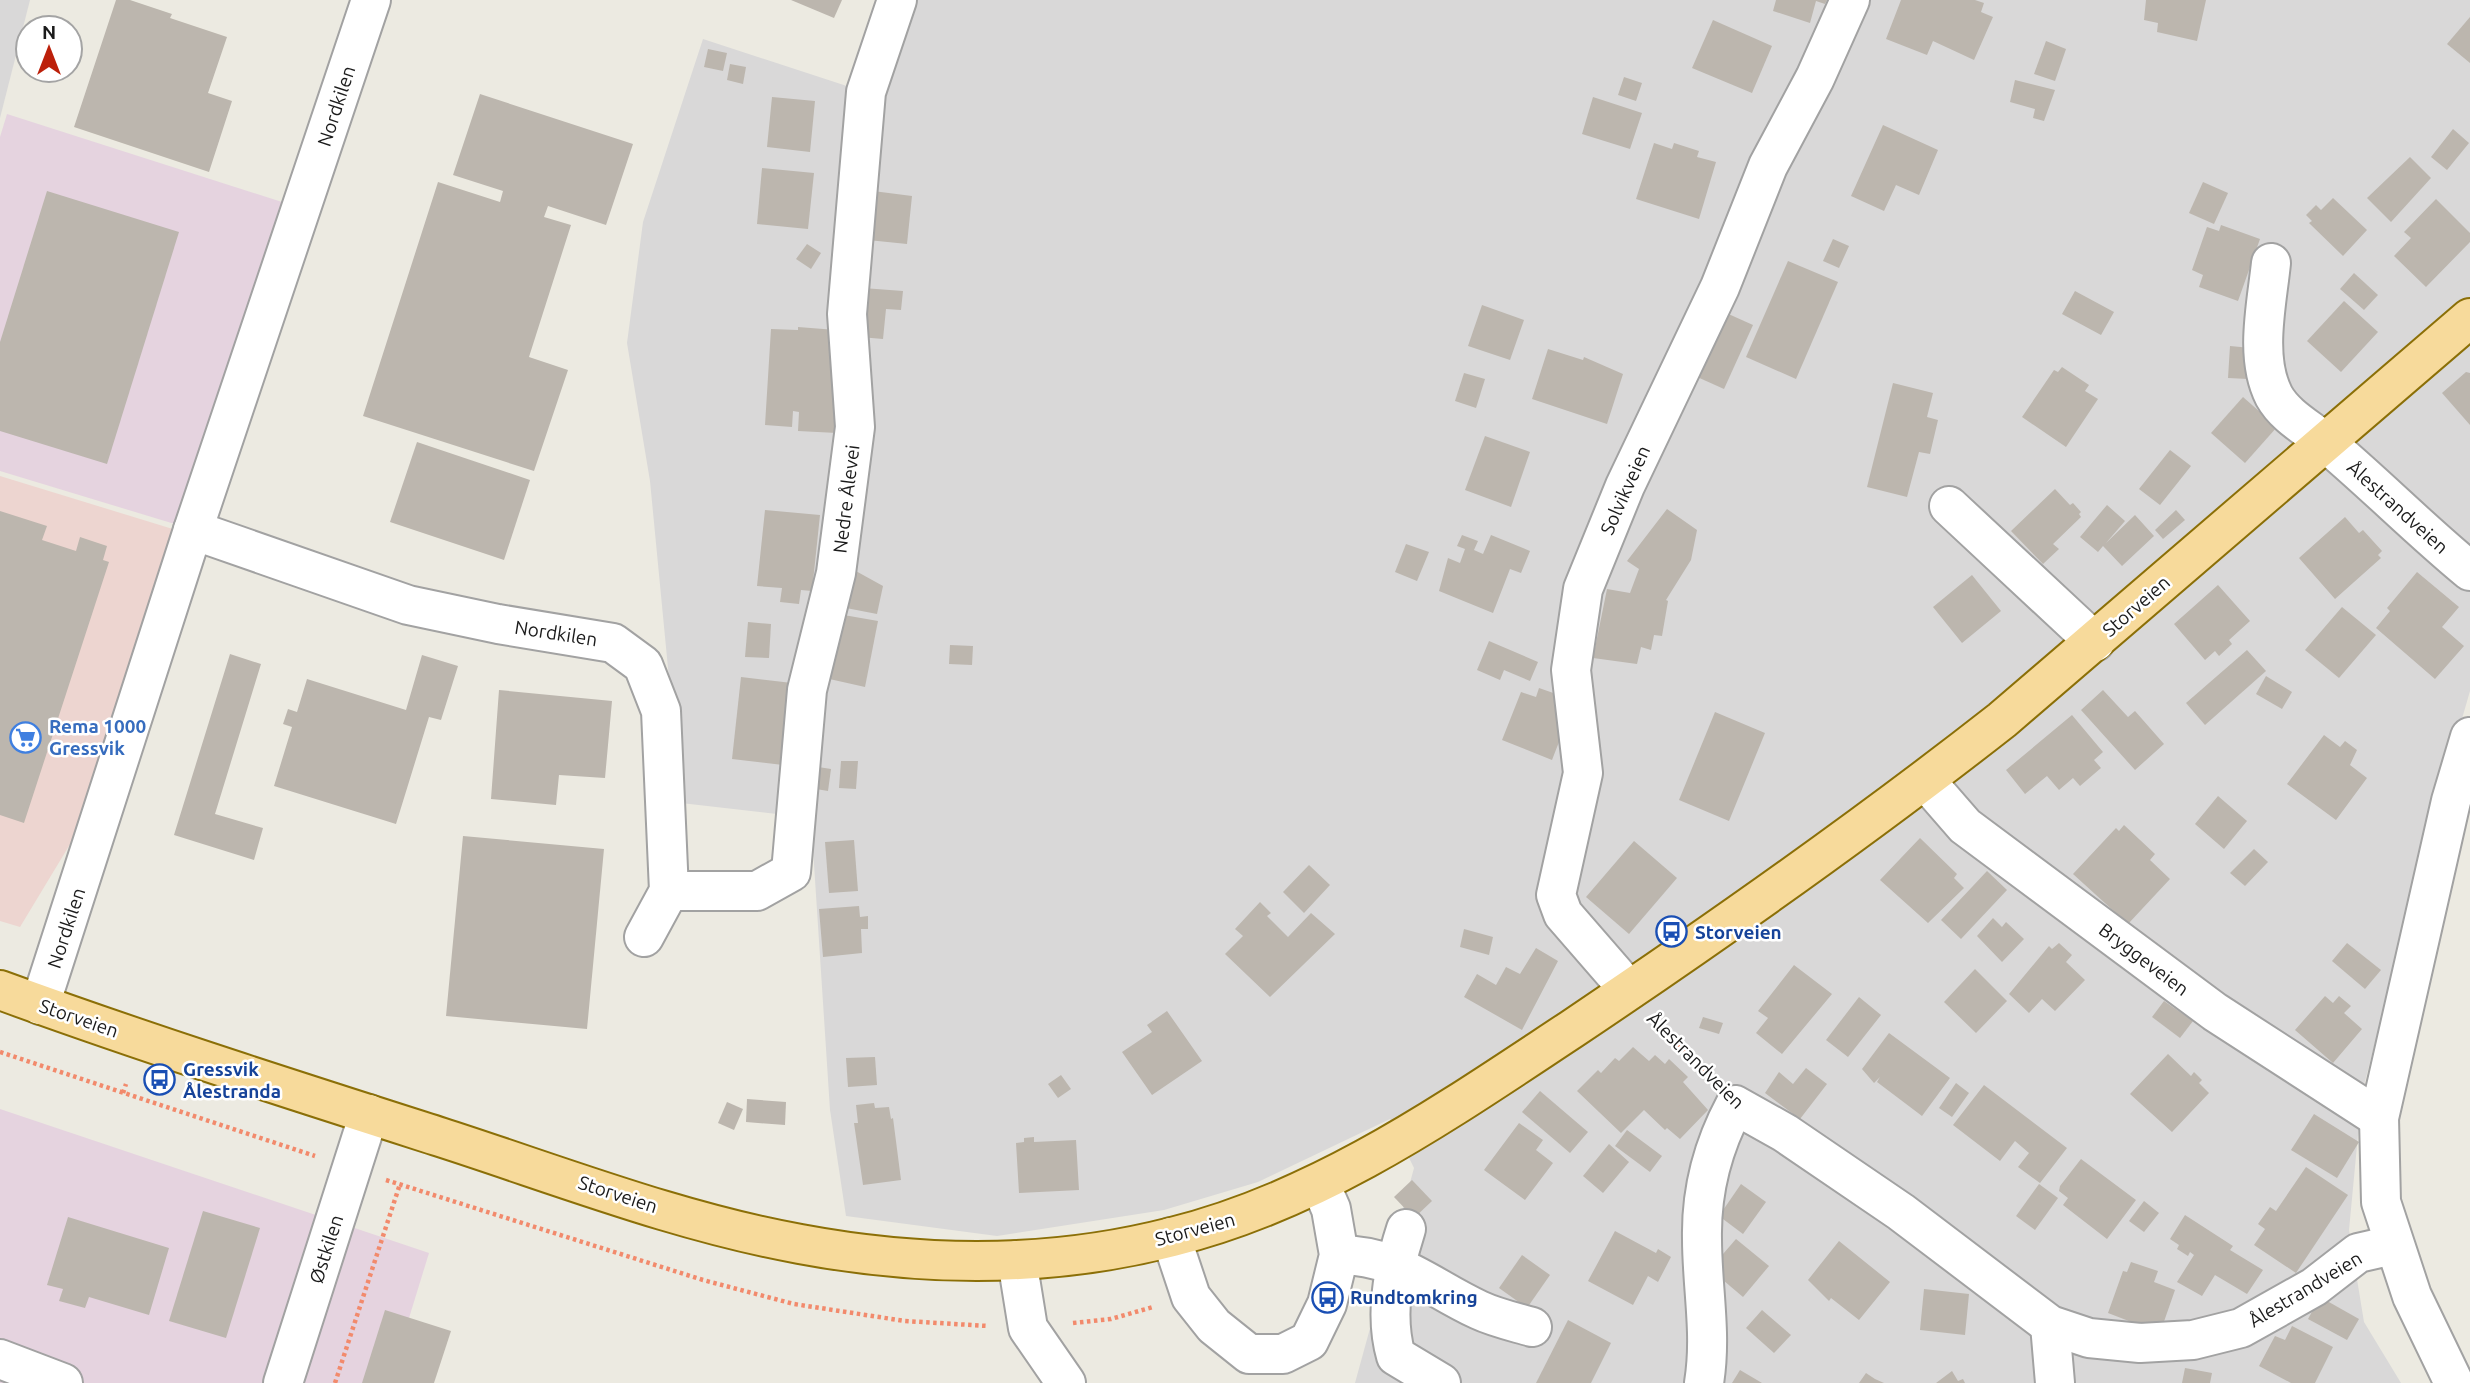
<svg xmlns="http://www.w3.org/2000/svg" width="2470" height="1383" viewBox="0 0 2470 1383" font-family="Ubuntu,sans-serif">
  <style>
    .residential { fill: #d9d8d8 }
    .commercial { fill: #edd5d0 }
    .industrial { fill: #e5d3df }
    .building { fill: #bcb6ae }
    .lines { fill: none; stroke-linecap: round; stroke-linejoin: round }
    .minor-casing { stroke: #a2a2a2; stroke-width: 42 }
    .major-casing { stroke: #8b6f07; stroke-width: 42 }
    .path { stroke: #f28a6c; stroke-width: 4.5; stroke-dasharray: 3.5 3.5; stroke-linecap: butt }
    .minor { stroke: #fff; stroke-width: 38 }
    .major { stroke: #f7da9b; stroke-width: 38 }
    .labels { text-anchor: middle; stroke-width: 5; stroke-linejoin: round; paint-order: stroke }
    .street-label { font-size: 19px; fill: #1b1b1b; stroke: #fff }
    .shop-label { font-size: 19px; font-weight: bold; fill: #366cbe; stroke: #fff; text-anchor: start }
    .transit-label { font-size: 19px; font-weight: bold; fill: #164399; stroke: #fff; text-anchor: start }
  </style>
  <rect width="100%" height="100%" fill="#eceae1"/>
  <!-- residential -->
  <g class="residential">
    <polygon points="0,0 30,0 0,118"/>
    <polygon points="888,0 2470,0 2470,691 2433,819 2362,1093 2349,1230 2364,1322 2401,1383 1355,1383 1414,1168 1390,1119 1258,1182 1164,1210 997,1236 846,1216 830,1110 811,818 681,803 650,481 627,343 643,222 703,39 859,90"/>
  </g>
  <!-- commercial -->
  <polygon class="commercial" points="0,476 176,530 81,826 20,927 0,921"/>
  <!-- industrial -->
  <g class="industrial">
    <polygon points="7,114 282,202 178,525 0,471 0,137"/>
    <polygon points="0,1109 429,1253 389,1383 0,1383"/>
  </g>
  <!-- building -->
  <g class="building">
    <polygon points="116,0 130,0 172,14 170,18 227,37 208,93 232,101 209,172 74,127"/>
    <polygon points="791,0 842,0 834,18"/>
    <polygon points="1776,0 1827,0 1825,4 1816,1 1810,23 1773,11"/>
    <polygon points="1901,0 1975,0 1984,3 1981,12 1993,17 1974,60 1933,41 1927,55 1886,39"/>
    <polygon points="2146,0 2206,0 2197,41 2157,32 2158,23 2144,20"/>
    <polygon points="2470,17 2470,63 2447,44"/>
    <polygon points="1713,20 1772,46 1752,93 1692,68"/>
    <polygon points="2046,41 2066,49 2055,81 2034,74"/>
    <polygon points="708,49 727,53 723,71 704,67"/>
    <polygon points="730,64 746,67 743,84 727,80"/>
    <polygon points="1624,77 1642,83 1636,101 1618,95"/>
    <polygon points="2015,80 2055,90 2044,121 2033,118 2035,109 2010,102"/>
    <polygon points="480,94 633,144 606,225 548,206 544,217 571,225 529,357 568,370 534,471 363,416 438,182 500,202 503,191 453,175"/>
    <polygon points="772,97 815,101 810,152 767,147"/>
    <polygon points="1593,97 1642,113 1630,149 1582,134"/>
    <polygon points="1883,125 1938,150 1919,195 1896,185 1884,211 1851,196"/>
    <polygon points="2453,129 2469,143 2447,170 2431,157"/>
    <polygon points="1654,143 1672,149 1674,143 1699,151 1697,157 1716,162 1699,219 1636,199"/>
    <polygon points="2410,157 2431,178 2391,222 2367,198"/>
    <polygon points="762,168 814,173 808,229 757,224"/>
    <polygon points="2203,182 2228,193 2214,224 2189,213"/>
    <polygon points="47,191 179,232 107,464 0,431 0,342"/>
    <polygon points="873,191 912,196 907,244 868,240"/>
    <polygon points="2333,198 2367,230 2343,256 2309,223 2312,221 2306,215 2316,205 2321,210"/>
    <polygon points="2436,199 2470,233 2470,242 2426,287 2394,256 2411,238 2404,232"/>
    <polygon points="2221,225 2260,239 2238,301 2199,287 2203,275 2192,270 2207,227 2219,231"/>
    <polygon points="1833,239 1849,246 1839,268 1823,261"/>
    <polygon points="807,244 821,253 811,269 796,259"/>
    <polygon points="1788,261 1838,282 1796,379 1746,357"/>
    <polygon points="2354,273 2378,295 2364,310 2340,289"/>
    <polygon points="863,288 903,291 901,310 886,309 883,339 860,337"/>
    <polygon points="2075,291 2114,312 2101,335 2062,314"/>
    <polygon points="2344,301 2378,332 2341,372 2307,341"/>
    <polygon points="1482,305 1524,320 1510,360 1468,346"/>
    <polygon points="1724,312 1753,325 1724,389 1695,376"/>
    <polygon points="798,327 836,330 837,433 798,431 799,412 793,411 792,427 765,425 771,329 798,330"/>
    <polygon points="2230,346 2251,348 2248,379 2228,378"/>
    <polygon points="1548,349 1583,360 1584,357 1623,374 1607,424 1532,399"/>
    <polygon points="2062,367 2089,385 2085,391 2098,399 2066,447 2022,417 2054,370 2058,372"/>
    <polygon points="2466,372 2470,373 2470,425 2442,393"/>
    <polygon points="1464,373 1485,379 1476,408 1455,401"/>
    <polygon points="1893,383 1933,393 1927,417 1938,420 1930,454 1919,452 1907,497 1867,487"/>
    <polygon points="2243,397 2277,427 2245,463 2211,433"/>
    <polygon points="1485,436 1530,452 1511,507 1465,490"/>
    <polygon points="417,442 530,480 504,560 390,522"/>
    <polygon points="2170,450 2191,466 2160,505 2139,489"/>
    <polygon points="2055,489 2070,505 2073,503 2081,512 2079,514 2081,517 2053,544 2059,549 2043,564 2011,531"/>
    <polygon points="2107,505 2125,521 2106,543 2135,515 2154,536 2122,566 2103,546 2098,552 2080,537"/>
    <polygon points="1667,509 1697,530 1691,560 1666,600 1668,601 1662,636 1654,635 1651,650 1641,647 1637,664 1593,658 1607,589 1630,593 1639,569 1627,561"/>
    <polygon points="765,510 820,515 812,591 801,590 799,604 780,602 782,588 757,586"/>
    <polygon points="2176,510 2185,520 2163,539 2155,530"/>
    <polygon points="0,511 47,526 42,540 76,551 80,537 107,546 103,560 109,562 24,823 0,815"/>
    <polygon points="2345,517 2359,533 2363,530 2382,551 2378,555 2381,558 2335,599 2299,558"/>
    <polygon points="1462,535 1478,541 1474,550 1483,554 1491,535 1530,551 1521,573 1510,569 1493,613 1439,591 1448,558 1460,563 1465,549 1457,546"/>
    <polygon points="1406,544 1429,552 1417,581 1395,572"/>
    <polygon points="854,570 883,586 877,614 841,607"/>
    <polygon points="2417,572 2459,607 2442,627 2464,646 2435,679 2376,628 2390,611 2387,608"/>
    <polygon points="1972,575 2001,611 1962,643 1933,607"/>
    <polygon points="2218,585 2250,621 2229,640 2232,644 2219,656 2215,651 2205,660 2174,624"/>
    <polygon points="2342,607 2376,635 2339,678 2305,650"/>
    <polygon points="838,614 878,621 865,687 825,678"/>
    <polygon points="748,622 771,624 769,658 745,657"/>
    <polygon points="1489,641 1538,662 1530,681 1504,670 1500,680 1477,670"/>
    <polygon points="950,645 973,646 972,665 949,664"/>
    <polygon points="2247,650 2266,671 2205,725 2186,703"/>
    <polygon points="230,654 261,664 215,814 263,828 254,860 174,835"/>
    <polygon points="422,655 458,666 441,720 429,717 396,824 274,786 292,727 283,724 288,709 297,712 307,679 406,710"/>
    <polygon points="2266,676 2292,692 2282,709 2256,694"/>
    <polygon points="741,677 792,683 783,765 732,759"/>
    <polygon points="1539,688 1559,695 1555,704 1571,711 1552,760 1502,740 1521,692 1536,697"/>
    <polygon points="499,690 612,701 605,778 559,775 556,805 491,799"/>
    <polygon points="2103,690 2128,717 2135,711 2164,744 2135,770 2081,710"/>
    <polygon points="1715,712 1765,733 1729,821 1679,800"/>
    <polygon points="2072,715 2103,752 2094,760 2101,768 2080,786 2073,778 2059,790 2047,776 2025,794 2006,770"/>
    <polygon points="2324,735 2340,747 2345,741 2357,750 2350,765 2367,778 2336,820 2287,784"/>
    <polygon points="841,761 858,761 856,789 839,788"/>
    <polygon points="812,766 831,769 828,791 810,788"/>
    <polygon points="2218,796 2247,821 2224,849 2195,824"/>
    <polygon points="2124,825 2155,854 2150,860 2170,879 2128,924 2073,874 2116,828 2119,831"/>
    <polygon points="463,836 604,849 587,1029 446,1016"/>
    <polygon points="1920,838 1957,874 1954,878 1964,888 1928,923 1880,880"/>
    <polygon points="854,840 858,891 829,893 825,842"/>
    <polygon points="1634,841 1677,878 1629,934 1586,897"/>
    <polygon points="2254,849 2268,862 2245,886 2230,873"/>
    <polygon points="1309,865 1330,885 1304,913 1283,892"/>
    <polygon points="1987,871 2007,890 1961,939 1941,920"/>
    <polygon points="1260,902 1271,913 1267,916 1288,937 1311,913 1335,934 1270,997 1225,954 1243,936 1235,929"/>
    <polygon points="859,906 860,917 868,916 868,929 861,929 862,953 823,957 819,909"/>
    <polygon points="1993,918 2002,927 2006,922 2024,939 2002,962 1977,936"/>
    <polygon points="1464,929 1493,937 1489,955 1460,947"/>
    <polygon points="2059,943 2072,955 2066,962 2085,980 2055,1011 2042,999 2029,1013 2009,994 2049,946 2052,949"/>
    <polygon points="2347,943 2381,970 2365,989 2332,961"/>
    <polygon points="1536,948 1558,961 1522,1030 1464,997 1477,974 1496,985 1506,967 1520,974"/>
    <polygon points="1794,965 1832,994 1782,1054 1756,1033 1768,1018 1758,1011"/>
    <polygon points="1975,969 2007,1001 1976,1033 1944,1002"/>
    <polygon points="2325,996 2333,1003 2339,996 2351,1006 2344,1013 2362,1029 2333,1063 2295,1030"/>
    <polygon points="1859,997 1881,1015 1848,1057 1826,1040"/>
    <polygon points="2164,1001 2193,1021 2180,1038 2152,1017"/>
    <polygon points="1167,1011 1202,1061 1152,1095 1122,1052 1152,1032 1147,1025"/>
    <polygon points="1703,1017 1723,1023 1719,1034 1699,1028"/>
    <polygon points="1889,1033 1950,1078 1922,1116 1877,1082 1880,1077 1874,1083 1862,1069"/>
    <polygon points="1633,1047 1649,1061 1655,1055 1665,1064 1669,1059 1688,1077 1683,1082 1708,1110 1680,1139 1667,1128 1665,1130 1644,1110 1621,1133 1577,1091 1598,1070 1601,1073 1615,1058 1619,1061"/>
    <polygon points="2168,1054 2191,1076 2194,1072 2202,1080 2199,1083 2209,1093 2172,1132 2130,1094"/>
    <polygon points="875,1057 877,1085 848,1087 846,1058"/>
    <polygon points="1806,1068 1827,1084 1800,1119 1765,1093 1779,1072 1793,1084"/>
    <polygon points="1061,1075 1071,1089 1058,1098 1048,1084"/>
    <polygon points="1956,1083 1969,1093 1952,1117 1939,1108"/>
    <polygon points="1984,1085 2067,1148 2040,1183 2018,1167 2029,1153 2015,1141 2000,1161 1953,1125"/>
    <polygon points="1540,1091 1588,1132 1570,1153 1522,1112"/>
    <polygon points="747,1099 786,1102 785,1125 746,1122"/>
    <polygon points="727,1102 743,1109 734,1130 718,1123"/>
    <polygon points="874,1103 875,1108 889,1107 891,1119 893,1118 901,1180 863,1185 854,1123 858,1123 856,1105"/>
    <polygon points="2314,1114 2359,1142 2337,1178 2291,1150"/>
    <polygon points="1519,1123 1543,1140 1536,1150 1553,1163 1525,1200 1484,1170"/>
    <polygon points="1627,1130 1662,1156 1650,1172 1615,1146"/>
    <polygon points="1034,1137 1034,1142 1076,1140 1079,1190 1019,1193 1016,1143 1024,1142 1024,1138"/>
    <polygon points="1609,1144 1629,1162 1603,1193 1583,1176"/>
    <polygon points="2081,1159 2136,1200 2107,1239 2063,1205 2068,1198 2059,1191 2060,1186"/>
    <polygon points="2306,1167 2348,1195 2296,1273 2254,1245 2265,1229 2258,1224 2270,1207 2276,1211"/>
    <polygon points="1412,1180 1432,1201 1414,1218 1394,1197"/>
    <polygon points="1741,1184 1766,1202 1743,1234 1719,1216"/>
    <polygon points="2039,1184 2058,1198 2035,1230 2016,1216"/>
    <polygon points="2144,1201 2159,1213 2144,1232 2129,1221"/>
    <polygon points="203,1211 260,1228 226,1338 169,1321"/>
    <polygon points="2185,1215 2233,1246 2230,1250 2263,1270 2247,1294 2215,1275 2202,1296 2177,1282 2194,1255 2190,1252 2188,1256 2177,1249 2179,1245 2170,1239"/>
    <polygon points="68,1217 169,1248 149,1315 89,1297 85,1308 59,1301 63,1289 47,1285"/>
    <polygon points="1615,1231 1656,1253 1658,1249 1671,1257 1658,1282 1648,1276 1633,1305 1588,1281"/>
    <polygon points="1736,1239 1769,1266 1743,1297 1710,1269"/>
    <polygon points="1839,1241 1890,1282 1859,1320 1831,1298 1829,1301 1808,1280"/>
    <polygon points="1522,1255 1550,1275 1527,1308 1499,1288"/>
    <polygon points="2131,1262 2158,1271 2154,1282 2175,1290 2160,1333 2108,1313 2123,1271 2127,1272"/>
    <polygon points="1924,1289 1969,1294 1965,1335 1920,1330"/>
    <polygon points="2320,1297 2359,1319 2347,1340 2308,1319"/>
    <polygon points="385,1310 451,1331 434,1383 362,1383"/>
    <polygon points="1762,1310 1791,1335 1774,1353 1746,1328"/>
    <polygon points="1568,1320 1611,1343 1591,1383 1536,1383"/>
    <polygon points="2292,1326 2333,1347 2315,1383 2291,1383 2259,1366 2275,1336 2285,1340"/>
    <polygon points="2185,1368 2212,1373 2210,1383 2182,1383"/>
    <polygon points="1740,1370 1762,1383 1732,1383"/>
    <polygon points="1952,1371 1958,1381 1963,1379 1965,1383 1936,1383"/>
    <polygon points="1866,1373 1875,1379 1884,1383 1859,1383"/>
  </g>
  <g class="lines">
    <defs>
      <g id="minor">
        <path d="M2271 263C2267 303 2254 357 2274 396 2285 416 2308 428 2325 442 2375 484 2420 530 2470 571"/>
        <polyline points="1949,506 2095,642"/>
        <polyline points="193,530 408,605 498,624 613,643 643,665 661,711 669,891 644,937"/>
        <polyline points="1925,780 1965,826 2215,1012 2379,1118"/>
        <polyline points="669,891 757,891 791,872 807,690 836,573 855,427 847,314 866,92 897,0"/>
        <polyline points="1629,990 1563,914 1556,895 1583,773 1571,670 1583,589 1625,486 1720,287 1768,166 1815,78 1850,0"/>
        <polyline points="40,1005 193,530 371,0"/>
        <path d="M1406 1229C1393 1269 1384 1315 1396 1356L1441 1383"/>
        <polyline points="1171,1237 1191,1297 1214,1326 1249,1354 1283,1354 1309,1341 1327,1304 1339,1255 1331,1209 1320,1184"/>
        <path d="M1339 1255C1398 1255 1429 1287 1479 1310 1496 1318 1515 1322 1532 1327"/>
        <polyline points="1017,1260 1028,1328 1066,1383"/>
        <polyline points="2050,1325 2055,1383"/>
        <polyline points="0,1359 63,1383"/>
        <polyline points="283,1383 369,1114"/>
        <path d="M1704 1383C1712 1334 1702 1288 1702 1239 1701 1192 1713 1146 1735 1105L1785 1133 1901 1212 2050 1325 2089 1338 2140 1343 2193 1340 2241 1328 2314 1287 2358 1253 2393 1245"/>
        <polyline points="2454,1383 2412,1296 2381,1202 2379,1118 2451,801 2470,737"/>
      </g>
      <path id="major" d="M0 990C145 1043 293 1090 440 1137 558 1175 678 1222 800 1244 923 1267 1051 1268 1172 1237 1321 1200 1446 1112 1572 1029 1718 931 1863 829 2002 720L2470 318"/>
    </defs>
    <!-- minor casing -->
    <use href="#minor" class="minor-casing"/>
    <!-- major casing -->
    <use href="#major" class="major-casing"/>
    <!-- path -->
    <g class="path">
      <polyline points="1655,1019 1710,1079"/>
      <polyline points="0,1052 315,1156"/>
      <polyline points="123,1093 126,1084"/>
      <polyline points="386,1180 703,1280 794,1304 905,1321 988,1326"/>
      <polyline points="1073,1323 1111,1319 1153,1307"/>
      <polyline points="335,1383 400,1184"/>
    </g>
    <!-- minor -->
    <use href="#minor" class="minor"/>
    <!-- major -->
    <use href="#major" class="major"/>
  </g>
  <!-- icons -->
  <defs>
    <symbol id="supermarket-ring" viewBox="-11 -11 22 22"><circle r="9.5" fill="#fff" stroke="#3f7fe0" stroke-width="1.5"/><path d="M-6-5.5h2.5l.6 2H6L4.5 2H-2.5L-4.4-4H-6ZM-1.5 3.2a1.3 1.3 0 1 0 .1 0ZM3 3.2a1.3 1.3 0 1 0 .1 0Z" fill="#3f7fe0"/></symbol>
    <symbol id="bus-ring" viewBox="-11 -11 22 22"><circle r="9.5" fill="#fff" stroke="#1a4fb4" stroke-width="1.5"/><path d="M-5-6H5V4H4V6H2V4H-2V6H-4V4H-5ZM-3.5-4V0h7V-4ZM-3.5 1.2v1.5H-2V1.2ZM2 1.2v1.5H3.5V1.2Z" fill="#1a4fb4"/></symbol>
  </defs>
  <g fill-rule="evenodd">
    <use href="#supermarket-ring" x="8" y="720" width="35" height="35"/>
    <use href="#bus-ring" x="1654" y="914" width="35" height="35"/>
    <use href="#bus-ring" x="142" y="1062" width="35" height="35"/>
    <use href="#bus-ring" x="1310" y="1280" width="35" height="35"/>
  </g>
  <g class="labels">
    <!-- street labels -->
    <g class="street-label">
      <text transform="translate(336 106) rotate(-72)" y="7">Nordkilen</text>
      <text transform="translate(1625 490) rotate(-66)" y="7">Solvikveien</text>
      <text transform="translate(846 499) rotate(-83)" y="7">Nedre Ålevei</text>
      <text transform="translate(2398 507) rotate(42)" y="7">Ålestrandveien</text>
      <text transform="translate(2136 606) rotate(-41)" y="7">Storveien</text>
      <text transform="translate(556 633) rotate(9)" y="7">Nordkilen</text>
      <text transform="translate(66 928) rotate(-72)" y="7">Nordkilen</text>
      <text transform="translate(2144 959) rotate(37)" y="7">Bryggeveien</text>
      <text transform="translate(79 1018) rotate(19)" y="7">Storveien</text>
      <text transform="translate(1696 1060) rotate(45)" y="7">Ålestrandveien</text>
      <text transform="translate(618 1194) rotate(18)" y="7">Storveien</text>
      <text transform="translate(1195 1229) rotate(-15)" y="7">Storveien</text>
      <text transform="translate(326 1249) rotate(-72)" y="7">Østkilen</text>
      <text transform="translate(2305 1289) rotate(-31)" y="7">Ålestrandveien</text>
    </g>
    <!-- shop labels -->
    <g class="shop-label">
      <text x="49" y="733">Rema 1000<tspan x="49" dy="22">Gressvik</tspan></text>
    </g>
    <!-- transit labels -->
    <g class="transit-label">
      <text x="1695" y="939">Storveien</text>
      <text x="183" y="1076">Gressvik<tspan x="183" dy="22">Ålestranda</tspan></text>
      <text x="1350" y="1304">Rundtomkring</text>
    </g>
  </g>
  <!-- north arrow -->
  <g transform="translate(49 49)"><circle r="33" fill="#ffffff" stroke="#a4a4a4" stroke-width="2"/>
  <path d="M0-5L12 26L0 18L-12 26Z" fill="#bc200a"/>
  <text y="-10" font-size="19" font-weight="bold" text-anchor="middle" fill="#1b1b1b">N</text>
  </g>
</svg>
